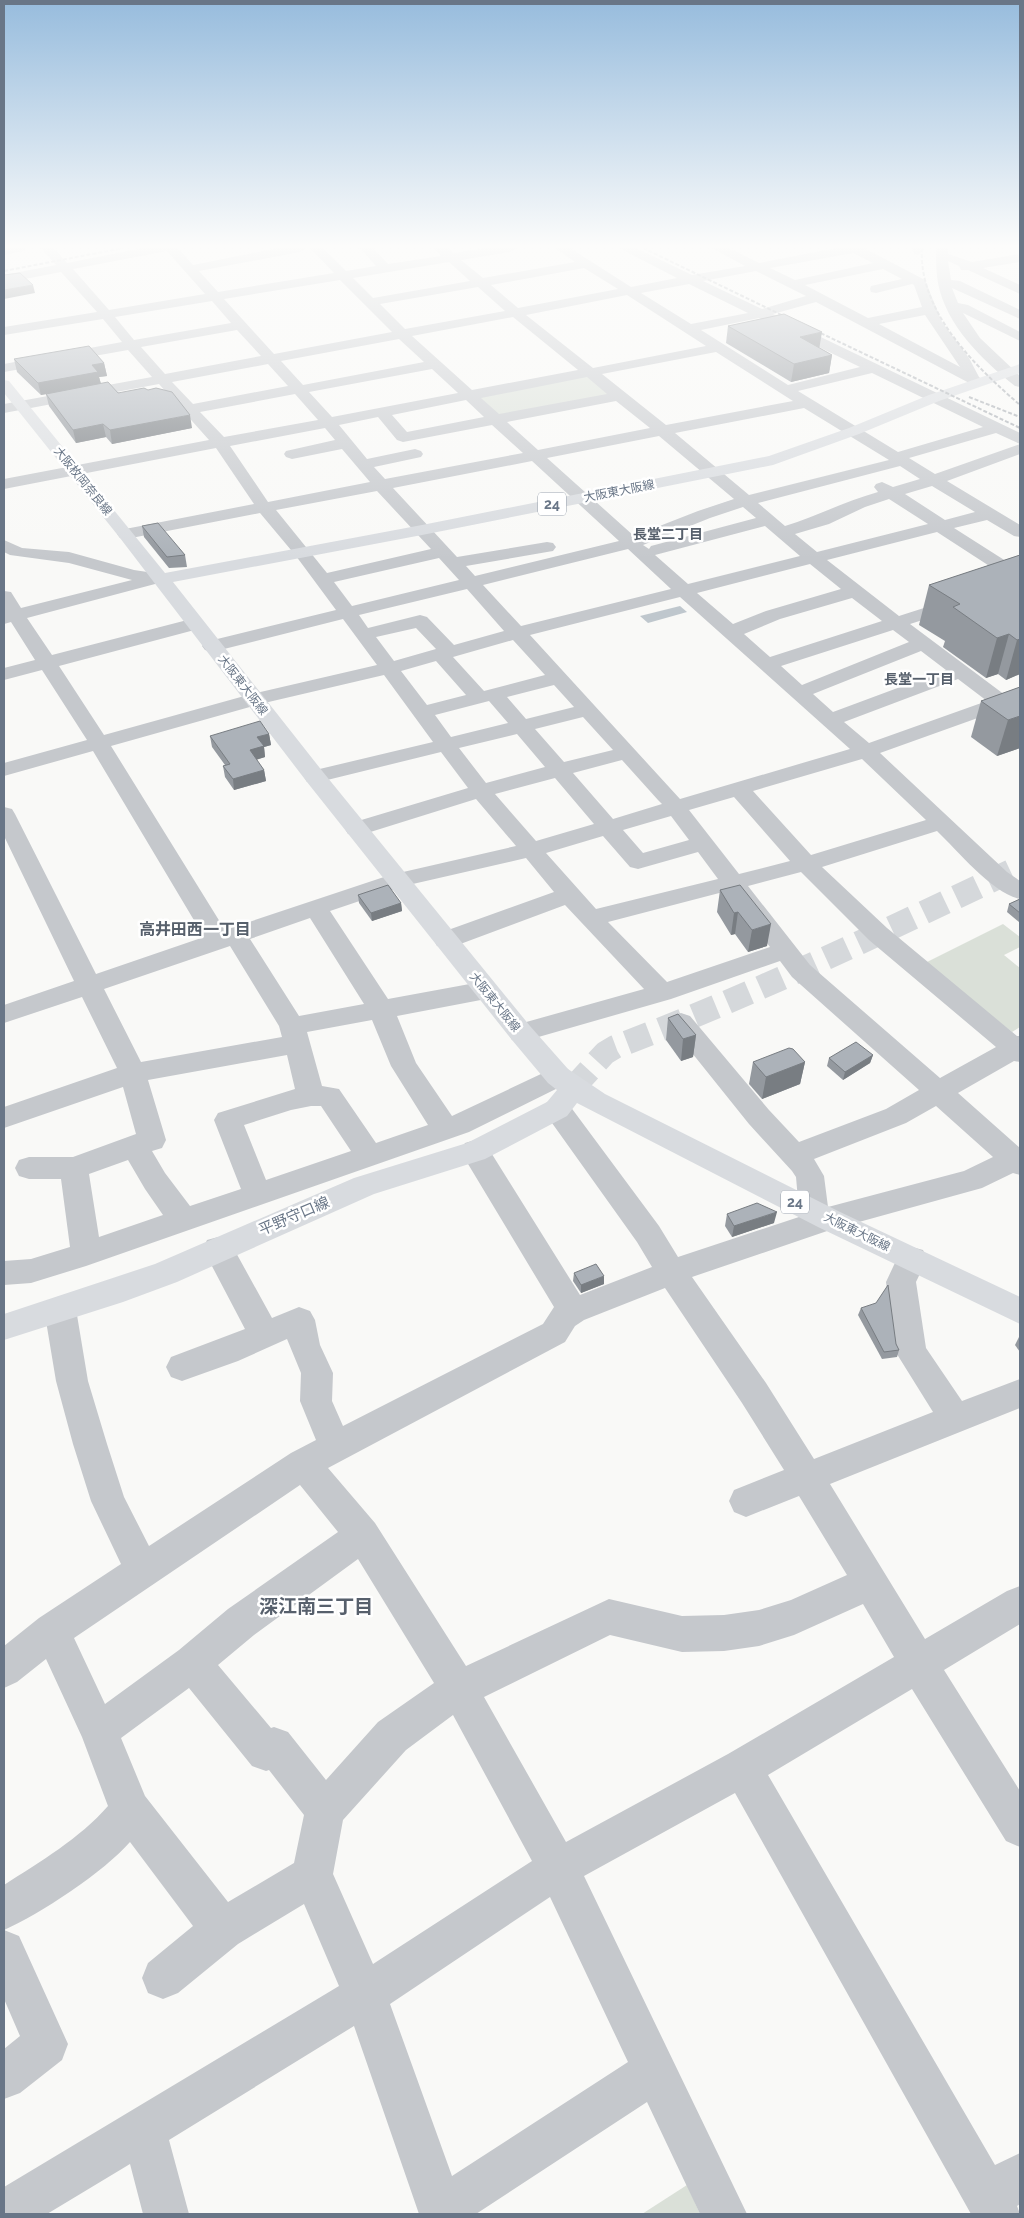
<svg xmlns="http://www.w3.org/2000/svg" width="1024" height="2218" viewBox="0 0 1024 2218" font-family="Raleway,'Noto Sans JP',sans-serif">
  <style>
    .green { fill: #dae0d8 }
    .water { fill: #bfc7cd }
    .lines { fill: none; stroke-linecap: round; stroke-linejoin: round }
    .major-tunnel { stroke: #d5d8db; stroke-width: 24; stroke-dasharray: 24 12; stroke-linecap: butt }
    .minor { fill: #c5c8cc; fill-rule: evenodd }
    .major { fill: #d8dbdf; fill-rule: evenodd }
    .rail { stroke: #a6abb1; stroke-width: 2; stroke-dasharray: 4 2; stroke-linecap: butt }
    .wall { fill: #94999f }
    .shaded-wall { fill: #787d82 }
    .building { fill: #acb2b9; stroke: #787d82 }
    .labels { text-anchor: middle; stroke-width: 5; stroke-linejoin: round; paint-order: stroke }
    .far-street-label { font-size: 12px; fill: #697687; stroke: #fff }
    .shield { fill: #fff; stroke: #969fab; stroke-width: 1 }
    .shield-label { font-size: 14px; font-weight: bold; fill: #697687 }
    .far-neighbourhood-label { font-size: 14px; font-weight: bold; fill: #57606c; stroke: #fff }
    .street-label { font-size: 15px; fill: #697687; stroke: #fff }
    .neighbourhood-label { font-size: 16px; font-weight: bold; fill: #57606c; stroke: #fff }
    .near-neighbourhood-label { font-size: 19px; font-weight: bold; fill: #57606c; stroke: #fff }
  </style>
  <rect width="100%" height="100%" fill="#f9f9f7"/>
  <!-- green -->
  <g class="green">
    <polygon points="588,375 614,396 498,417 474,397"/>
    <polygon points="1003,924 1020,937 1020,947 1004,955 1020,968 1020,1027 1012,1032 925,963"/>
    <polygon points="687,2185 700,2214 642,2214"/>
  </g>
  <!-- water -->
  <polygon class="water" points="680,606 687,612 648,623 640,616"/>
  <g class="lines">
    <!-- major-tunnel -->
    <path class="major-tunnel" d="M573 1088 605 1053 615 1047C754 995 886 930 1020 867"/>
    <!-- minor -->
    <g class="minor">
      <polygon points="4,248 26,248 24,251 4,255"/>
      <path d="M41 248H54L67 263 143 248H178L193 265 278 248H306L300 252 199 271 218 292 334 273 310 248H323L346 271 376 266 360 248H373L388 264 441 256 434 248H448L454 253 485 248H516L510 252 461 260 483 278 575 262 555 248H570L631 287 677 278 619 248H636L692 275 745 266 712 248H729L759 263 836 248H864L925 280 942 322 969 358 979 377 985 382 983 385H973L816 302 773 314 1020 433V444L996 433 909 458 935 474 1020 444V454L947 481 1020 525V537L1014 536 987 520 954 528 1020 570V589L910 624 1005 695 1020 690V703L1017 704 1020 706V717L1008 716 1000 710 880 753 1007 872 1020 881V899C992 893 958 851 937 831L822 867 887 928 1017 1036H1020V1062L1014 1061 958 1093 1020 1148V1175L1013 1173 982 1188 830 1230 692 1277 766 1383 814 1459 933 1412 895 1351 886 1282 901 1250 912 1247 923 1250 927 1259 916 1282 926 1348 962 1401 1020 1379V1408L830 1484 925 1639 1007 1591 1020 1586V1624L944 1670 1020 1791V1847L1006 1841 912 1689 768 1775 995 2165 1020 2153V2204L1017 2206 1020 2214H971L735 1793 584 1876 747 2214H700L647 2102 476 2214H419L354 2026 169 2140 189 2214H143L130 2164 47 2214H4V2187L339 1986 304 1904 238 1944 178 1993 163 1999 148 1993 142 1978 148 1963 193 1926 130 1842C105 1871 39 1915 4 1930L19 1936 68 2044 62 2060 20 2093 4 2099V2049L20 2036 4 1999V1885C41 1861 79 1839 108 1806L82 1737 46 1659 17 1682 4 1688V1646L39 1618 121 1564 91 1501 73 1444 56 1381 44 1309 49 1300 60 1296 71 1300 76 1309 88 1381 107 1444 124 1497 149 1546 291 1453 316 1440 300 1401 301 1373 287 1339 238 1361 182 1381 171 1377 166 1367 171 1357 245 1329 203 1249 207 1240 218 1237 229 1240 272 1318 299 1307 310 1311 315 1320 320 1345 333 1373 332 1401 343 1426 543 1324 554 1307 465 1159 461 1151 465 1143 475 1140 485 1143 580 1295 652 1267 637 1242 547 1116 543 1109 547 1102 557 1099 567 1102 659 1226 678 1257 802 1216 799 1211 796 1177 792 1171 749 1124 672 1028 668 1022 672 1016 681 1013 690 1016 769 1110 799 1142 886 1109 919 1090 792 977 780 961 671 999 521 1042 512 1040 508 1033 512 1026 644 989 565 905 455 946 446 948 437 946 434 940 437 934 554 892 526 858 404 886 330 911 388 999 486 981 495 984 499 990 495 996 486 999 397 1016 416 1063 452 1116 558 1066 568 1069 571 1076 568 1083 469 1132 86 1266 31 1283 4 1285V1261L31 1259 70 1247 61 1179H29L19 1176 15 1168 19 1160 29 1157H73L136 1134 123 1087 4 1128V1107L117 1068 82 997 4 1023V1005L74 981 4 836V807L12 809 15 814 96 974 204 937 93 751 4 776V763L87 740 42 670 4 680V668L35 660 11 622 4 624V591L11 592 21 608 132 580 69 563 10 555 4 552V540L22 548 69 552 134 570 167 575 170 579 167 583 155 584 27 618 52 655 195 618 202 620 204 624 202 628 59 666 104 735 248 695 377 665 343 619 212 652 205 650 202 646 205 642 336 610 296 556 260 513 126 539 120 538 117 534 120 530 254 504 216 448 4 489V479L209 440 159 384 4 413V404L152 377 128 350 4 372V364L122 342 103 319 4 335V327L97 312 61 272 4 283V275L56 265ZM167 251 205 294 109 310 73 269ZM853 253 873 263 795 280 770 268ZM449 262 470 281 373 298 353 278ZM584 268 618 289 518 308 491 285ZM883 269 902 279 871 286 870 289 871 292 876 293 912 284 914 285 922 307 868 318 805 285ZM756 271 806 296 762 309 703 281ZM340 280 392 332 274 354 224 299ZM689 284 748 313 691 324 641 293ZM478 287 505 311 405 329 380 304ZM627 295 706 346 593 368 526 315ZM212 301 231 323 134 340 115 317ZM925 315 960 367 879 324ZM513 317 578 370 472 390 412 336ZM759 318 860 367 788 385 701 330ZM237 330 261 356 165 374 141 347ZM399 339 424 362 303 385 281 361ZM716 352 793 401 666 425 602 374ZM268 364 288 386 193 404 172 382ZM432 369 458 393 332 417 309 392ZM872 373 983 427 898 452 798 391ZM587 377 607 394 499 414 481 398ZM295 394 318 420 224 437 200 412ZM466 400 484 417 407 432 392 415ZM616 401 650 428 538 450 507 422ZM804 408 889 460 749 495 675 433ZM378 417 397 440 403 442 492 425 523 453 385 479 374 467 421 457 423 454 421 451 415 449 367 459 339 425ZM325 428 335 440 286 451 284 454 286 457 292 459 342 449 370 482 268 502 230 446ZM659 436 734 499 698 511 634 536 547 458ZM532 461 619 541 475 576 466 566 547 552 553 551 556 547 553 543 547 542 457 557 393 488ZM900 466 920 479 893 487 882 482 876 484 874 487 878 492C846 501 817 516 785 526L758 503ZM932 486 975 512 945 520 905 494ZM377 491 431 549 327 573 276 510ZM889 499 928 524 817 552 795 534 829 524 865 507ZM743 507 756 518 651 546 649 549 643 545 710 518ZM765 526 800 556 688 584 655 555ZM937 532 1011 580 899 616 827 560ZM628 549 671 589 521 626 483 585ZM439 558 459 580 352 606 334 582ZM810 564 841 589 766 611 733 624 697 593ZM467 589 504 631 454 645 427 617 420 615 368 628 359 615ZM680 597 850 749 680 799 530 635ZM852 598 882 621 770 657 744 634 780 619ZM416 628 436 649 394 661 376 637ZM893 630 909 642 802 685 781 666ZM513 640 545 675 484 691 453 657ZM921 651 946 670 833 712 813 694ZM436 661 466 695 427 705 401 671ZM384 675 433 742 307 772 304 777 307 782 315 783 441 752 468 788 348 824 345 829 348 834 356 836 364 834 476 799 516 846 390 875 225 930 111 746 260 704ZM958 679 987 701 869 743 844 722ZM554 685 574 707 526 719 507 697ZM489 701 508 723 451 737 435 715ZM583 717 613 750 564 762 535 729ZM517 734 545 767 486 783 459 748ZM862 759 926 820 811 855 753 791ZM622 760 658 800 662 804 613 819 573 773ZM555 778 594 824 536 841 495 794ZM734 797 790 861 739 874 689 810ZM671 816 689 840 643 853 623 830ZM603 836 630 867 638 869 698 852 718 879 596 909 546 853ZM801 872 869 940 996 1047 940 1078 810 965 748 886ZM727 891 770 947 667 982 608 922ZM310 918 364 1004 299 1016 250 939ZM230 946 279 1026 282 1037 141 1062 104 989ZM372 1020 391 1066 428 1125 376 1143 339 1089 322 1086 307 1032ZM287 1055 295 1089 218 1113 214 1120 241 1189 190 1206 165 1173 152 1151 162 1148 166 1140 148 1080ZM311 1106H321L351 1151 266 1180 244 1125 291 1110ZM936 1106 993 1157 964 1171 828 1207 824 1176 814 1159 906 1123ZM128 1160 145 1189 163 1215 99 1237 89 1174ZM665 1288 742 1403 784 1470 734 1490 729 1501 734 1512 746 1517 799 1496 847 1575 791 1600 759 1610 724 1615 682 1616 609 1599 466 1666 375 1523 328 1468 565 1342 575 1326 584 1320ZM300 1485 338 1532 228 1609 179 1650 105 1704 74 1638ZM358 1559 434 1683 378 1722 326 1780 288 1732 274 1727 271 1728 218 1665 254 1635ZM863 1604 894 1657 728 1754 566 1842 484 1697 610 1635 682 1652 724 1651 759 1646 794 1635ZM189 1688 252 1766 266 1771 269 1770 304 1815 294 1863 228 1902 145 1796 121 1738ZM453 1715 532 1861 373 1964 333 1874 343 1820 406 1750ZM550 1897 628 2062 452 2176 390 2004Z"/>
      <polygon points="912,248 924,248 924,251 918,255 914,254"/>
      <path d="M936 248H948V254L972 262 1020 254V262L983 268 1020 285V294L968 270H961L959 266 948 261 951 280 960 281 1020 310V319L952 288 958 303 968 305 1020 332V341L963 313 980 338 1020 376V387L1015 386C982 360 946 325 938 283 936 272 936 260 936 248Z"/>
    </g>
    <!-- major -->
    <polygon class="major" points="1020,364 1020,373 939,401 859,434 773,465 422,535 173,582 323,772 530,1026 568,1069 605,1094 838,1211 1020,1297 1020,1324 818,1227 577,1103 567,1116 485,1159 374,1194 177,1282 123,1302 4,1340 4,1314 155,1264 354,1178 467,1143 547,1102 557,1090 548,1083 512,1040 307,782 120,538 4,393 4,380 9,381 165,573 422,525 769,456 849,428 929,395"/>
    <!-- rail -->
    <g class="rail">
      <polyline points="643,248 794,321"/>
      <path d="M922 248C918 312 976 367 1020 405"/>
      <polyline points="4,271 123,248"/>
      <polyline points="810,328 1020,428"/>
      <polyline points="969,397 1020,417"/>
    </g>
  </g>
  <!-- wall -->
  <g class="wall">
    <polygon points="728,326 820,348 832,355 829,373 791,382 726,343"/>
    <polygon points="14,359 104,363 107,376 99,377 101,384 192,428 112,444 106,437 76,443 49,406 46,394 41,395 17,372"/>
    <polygon points="142,526 185,555 187,567 169,568 144,537"/>
    <polygon points="1020,555 1020,674 1006,680 998,674 986,678 943,647 945,641 919,625 929,585"/>
    <polygon points="1020,687 1020,748 997,756 971,737 981,701"/>
    <polygon points="269,734 271,745 264,747 265,757 256,760 264,770 266,781 234,790 225,777 223,766 225,765 212,747 210,736"/>
    <polygon points="720,890 767,946 748,952 735,934 731,935 717,912"/>
    <polygon points="358,895 401,903 402,911 372,921 359,903"/>
    <polygon points="1020,899 1020,922 1019,922 1007,912 1009,904"/>
    <polygon points="668,1018 696,1035 693,1057 681,1061 666,1040"/>
    <polygon points="873,1055 870,1063 843,1080 827,1066 829,1058"/>
    <polygon points="753,1062 805,1062 800,1084 762,1099 749,1084"/>
    <polygon points="727,1214 774,1223 732,1237 725,1226"/>
    <polygon points="574,1273 604,1284 581,1293 573,1281"/>
    <polygon points="861,1308 896,1344 899,1350 897,1357 882,1359 858,1315"/>
    <polygon points="1019,1337 1020,1338 1020,1352 1015,1345"/>
  </g>
  <!-- shaded-wall -->
  <g class="shaded-wall">
    <polygon points="33,285 35,293 4,299 4,290"/>
    <polygon points="822,332 819,350 800,337"/>
    <polygon points="832,355 829,373 791,382 794,364"/>
    <polygon points="104,363 107,376 99,377 101,384 41,395 38,383 92,365"/>
    <polygon points="190,415 192,428 112,444 110,430"/>
    <polygon points="103,424 106,437 76,443 73,430"/>
    <polygon points="1009,634 998,674 986,678 997,638"/>
    <polygon points="1020,639 1020,674 1006,680 1017,640"/>
    <polygon points="1020,716 1020,748 997,756 1008,720"/>
    <polygon points="269,734 271,745 264,747 265,757 251,761 250,750 257,737"/>
    <polygon points="264,770 266,781 234,790 233,779"/>
    <polygon points="401,903 402,911 372,921 371,913"/>
    <polygon points="738,912 735,934 731,935 734,913"/>
    <polygon points="771,924 767,946 748,952 752,930"/>
    <polygon points="696,1035 693,1057 681,1061 683,1039"/>
    <polygon points="873,1055 870,1063 843,1080 845,1072"/>
    <polygon points="805,1062 800,1084 762,1099 766,1077"/>
    <polygon points="777,1212 774,1223 732,1237 734,1226"/>
    <polygon points="604,1276 604,1284 581,1293 581,1285"/>
  </g>
  <!-- building -->
  <g class="building">
    <polygon points="20,273 33,285 4,290 4,275"/>
    <polygon points="784,314 822,332 800,337 832,355 794,364 728,326"/>
    <polygon points="89,346 104,363 92,365 98,372 38,383 14,359"/>
    <polygon points="108,382 118,393 144,388 148,390 156,388 172,392 190,415 110,430 103,424 73,430 46,394"/>
    <polygon points="158,523 185,555 167,557 142,526"/>
    <polygon points="1020,555 1020,639 1017,640 1009,634 997,638 953,607 960,604 929,585"/>
    <polygon points="1020,687 1020,716 1008,720 981,701"/>
    <polygon points="260,721 269,734 257,737 264,746 250,750 264,770 233,779 223,766 230,764 210,736"/>
    <polygon points="388,885 401,903 371,913 358,895"/>
    <polygon points="740,885 771,924 752,930 738,912 734,913 720,890"/>
    <polygon points="1020,899 1020,913 1009,904"/>
    <polygon points="678,1014 696,1035 683,1039 668,1018"/>
    <polygon points="856,1042 873,1055 845,1072 829,1058"/>
    <polygon points="789,1048 793,1049 805,1062 766,1077 753,1062"/>
    <polygon points="757,1203 777,1212 734,1226 727,1214"/>
    <polygon points="596,1264 604,1276 581,1285 574,1273"/>
    <polygon points="888,1285 896,1344 899,1350 884,1352 861,1308 876,1303"/>
  </g>
  <!-- sky -->
  <linearGradient id="sky" x2="0" y2="1"><stop stop-color="#97bcdd"/><stop offset="0.44" stop-color="#fcfcfb"/><stop offset="1" stop-color="#fcfcfb" stop-opacity="0"/></linearGradient>
  <rect width="1024" height="559" fill="url(#sky)"/>
  <g class="labels">
    <!-- far-street labels -->
    <g class="far-street-label">
      <text transform="translate(83 481) rotate(51)" y="4">大阪枚岡奈良線</text>
      <text transform="translate(619 491) rotate(-11)" y="4">大阪東大阪線</text>
      <text transform="translate(243 685) rotate(52)" y="4">大阪東大阪線</text>
      <text transform="translate(495 1002) rotate(51)" y="4">大阪東大阪線</text>
      <text transform="translate(857 1232) rotate(26)" y="4">大阪東大阪線</text>
    </g>
    <!-- shield labels -->
    <g class="shield">
      <rect x="538" y="492.5" width="28" height="23" rx="4"/>
      <rect x="781" y="1190.5" width="28" height="23" rx="4"/>
    </g>
    <g class="shield-label">
      <text x="552" y="509">24</text>
      <text x="795" y="1207">24</text>
    </g>
    <!-- far-neighbourhood labels -->
    <g class="far-neighbourhood-label">
      <text x="668" y="539">長堂二丁目</text>
      <text x="919" y="684">長堂一丁目</text>
    </g>
    <!-- street labels -->
    <g class="street-label">
      <text transform="translate(294 1216) rotate(-23)" y="5">平野守口線</text>
    </g>
    <!-- neighbourhood labels -->
    <g class="neighbourhood-label">
      <text x="195" y="935">高井田西一丁目</text>
    </g>
    <!-- near-neighbourhood labels -->
    <g class="near-neighbourhood-label">
      <text x="316" y="1613">深江南三丁目</text>
    </g>
  </g>
  <!-- border -->
  <rect width="1024" height="2218" fill="none" stroke="#697687" stroke-width="10"/>
</svg>
